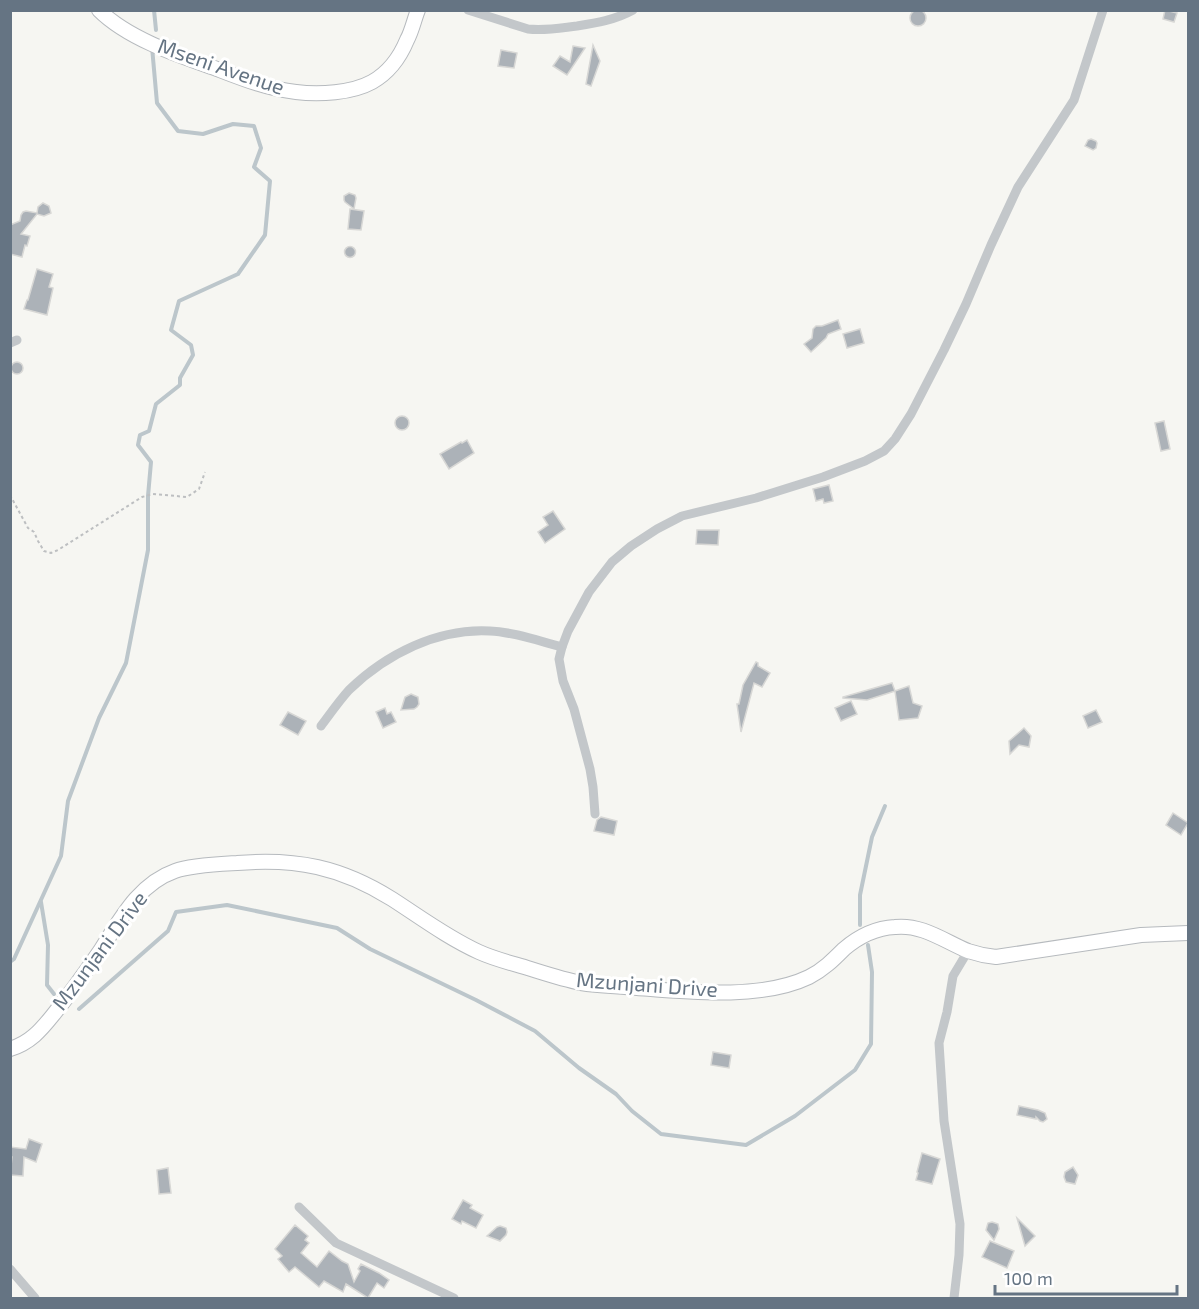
<svg xmlns="http://www.w3.org/2000/svg" width="1199" height="1309" viewBox="0 0 1199 1309" font-family="'Exo 2',sans-serif">
  <style>
    .lines { fill: none; stroke-linecap: round; stroke-linejoin: round }
    .stream { stroke: #bcc6cb; stroke-width: 4 }
    .building { fill: #acb2b8; stroke: #d7d7d5; stroke-width: 1.5 }
    .secondary-casing { stroke: #b6babe; stroke-width: 16 }
    .path { stroke: #bdbfc1; stroke-width: 2; stroke-dasharray: 3 3; stroke-linecap: butt }
    .street { stroke: #c3c7ca; stroke-width: 9 }
    .secondary { stroke: #fff; stroke-width: 14 }
    .labels { text-anchor: middle; stroke-width: 6; stroke-linejoin: round; paint-order: stroke }
    .street-label { font-size: 21px; fill: #657483; stroke: #fff }
  </style>
  <rect width="100%" height="100%" fill="#f6f6f2"/>
  <g class="lines">
    <!-- stream -->
    <g class="stream">
      <polyline points="154,10 156,30"/>
      <polyline points="41,902 48,945 47,985 54,994"/>
      <polyline points="860,925 860,895 872,837 885,806"/>
      <polyline points="10,962 14,959 61,856 68,801 99,718 126,663 148,550 148,496 151,462 138,445 140,435 149,431 156,404 180,385 180,378 193,355 191,345 171,330 179,301 238,274 265,235 270,181 254,167 261,148 254,126 233,124 203,134 178,131 157,103 152,47"/>
      <polyline points="79,1009 168,931 176,912 227,905 337,928 370,949 476,1000 535,1031 579,1068 616,1094 632,1111 661,1134 746,1145 795,1116 855,1070 871,1044 872,972 868,945"/>
    </g>
  </g>
  <!-- building -->
  <g class="building">
    <polygon points="1165,10 1177,13 1174,22 1163,19"/>
    <circle cx="918" cy="18" r="8"/>
    <polygon points="593,45 600,61 591,86 586,84"/>
    <polygon points="573,46 585,48 567,75 553,66 560,56 570,62"/>
    <polygon points="501,50 517,53 514,68 498,66"/>
    <polygon points="1091,139 1096,141 1097,143 1096,148 1093,150 1085,146 1088,140"/>
    <polygon points="349,193 355,195 356,198 354,209 345,202 344,200 344,196"/>
    <polygon points="43,203 49,206 51,213 44,216 37,214 21,234 30,236 27,246 25,245 22,257 10,254 10,225 20,221 21,215 23,212 26,211 37,213 38,207"/>
    <polygon points="350,209 364,211 361,230 348,229"/>
    <circle cx="350" cy="252" r="5.5"/>
    <polygon points="37,269 53,274 49,287 53,288 47,315 24,309 27,300 28,300"/>
    <polygon points="838,320 841,329 828,334 826,338 811,352 804,344 812,338 813,329 816,326 822,326"/>
    <polygon points="860,329 864,343 847,348 843,334"/>
    <circle cx="17" cy="368" r="6"/>
    <circle cx="402" cy="423" r="7"/>
    <polygon points="1164,421 1170,449 1161,451 1155,423"/>
    <polygon points="467,440 474,453 449,469 440,454 461,442 462,443"/>
    <polygon points="829,485 833,501 824,503 823,499 816,501 813,489"/>
    <polygon points="553,511 565,529 545,543 538,532 548,525 543,517"/>
    <polygon points="697,530 719,530 718,545 696,544"/>
    <polygon points="756,662 758,663 758,666 770,673 762,687 754,683 741,732 737,704 739,704 743,685"/>
    <polygon points="892,683 895,691 909,686 913,703 922,706 918,718 899,720 895,691 867,700 843,698 843,697"/>
    <polygon points="411,694 418,697 419,704 417,707 414,709 401,710 405,697"/>
    <polygon points="851,701 857,714 841,721 835,708"/>
    <polygon points="385,708 387,714 391,712 396,722 383,728 376,712"/>
    <polygon points="1096,710 1102,722 1088,728 1083,716"/>
    <polygon points="288,712 306,721 298,735 280,725"/>
    <polygon points="1024,728 1031,736 1029,747 1019,745 1010,754 1009,741"/>
    <polygon points="1173,813 1188,823 1181,835 1166,825"/>
    <polygon points="601,817 617,821 614,835 594,831 597,820"/>
    <polygon points="713,1052 731,1055 729,1068 711,1065"/>
    <polygon points="1019,1106 1038,1110 1045,1113 1047,1119 1043,1122 1040,1121 1036,1117 1036,1119 1017,1115"/>
    <polygon points="29,1139 42,1144 36,1162 24,1157 23,1176 10,1175 12,1157 10,1157 10,1147 26,1149"/>
    <polygon points="922,1153 940,1159 932,1184 916,1180 918,1173 917,1172"/>
    <polygon points="1073,1167 1078,1175 1075,1184 1066,1182 1064,1177 1065,1172"/>
    <polygon points="168,1168 171,1193 159,1194 157,1170"/>
    <polygon points="463,1200 472,1205 470,1208 483,1215 476,1228 462,1221 461,1224 452,1219"/>
    <polygon points="1017,1218 1035,1236 1025,1246"/>
    <polygon points="992,1222 998,1224 999,1229 994,1240 986,1230 988,1223"/>
    <polygon points="295,1225 308,1236 305,1240 309,1243 301,1253 317,1267 329,1251 342,1261 348,1264 354,1282 360,1271 358,1269 361,1264 379,1273 389,1280 384,1288 377,1283 368,1298 346,1284 343,1292 324,1281 319,1287 295,1267 289,1272 278,1259 282,1256 275,1249"/>
    <polygon points="500,1226 506,1228 507,1232 506,1235 500,1241 487,1236 497,1227"/>
    <polygon points="990,1241 1014,1251 1007,1268 982,1257"/>
  </g>
  <g class="lines">
    <defs>
      <g id="secondary">
        <path d="M99 10C128 39 180 56 217 69 243 79 268 89 296 92 319 95 352 93 372 82 388 73 400 57 407 40 412 31 414 20 418 10"/>
        <path d="M10 1049C30 1043 41 1030 53 1015 70 994 85 973 100 951 120 920 138 884 175 871 191 865 219 864 237 863 296 858 341 867 392 899 420 917 448 938 479 952 492 958 507 962 521 966 541 972 561 979 581 983 599 986 618 986 637 988 688 992 761 1000 809 977 823 970 833 960 844 949 858 937 876 928 895 927 922 924 944 941 968 951 977 954 986 956 996 957L1141 935 1188 933"/>
      </g>
    </defs>
    <!-- secondary casing -->
    <use href="#secondary" class="secondary-casing"/>
    <!-- path -->
    <polyline class="path" points="10,495 28,528 34,532 38,541 44,551 51,553 58,550 142,497 153,494 187,497 199,489 205,472"/>
    <!-- street -->
    <g class="street">
      <path d="M468 10 528 29C545 31 560 28 577 26 596 23 615 20 633 10"/>
      <polyline points="10,343 17,340"/>
      <path d="M321 726C330 714 339 701 349 690 386 654 438 628 490 631 514 632 539 641 562 647"/>
      <polyline points="595,814 593,787 590,769 574,709 563,681 559,659 562,647 568,631 589,592 612,562 631,546 657,529 682,516 756,498 823,477 865,461 884,451 895,439 911,414 944,350 966,304 991,245 1018,187 1074,100 1103,10"/>
      <polyline points="299,1207 336,1243 454,1298"/>
      <polyline points="10,1269 35,1298"/>
      <polyline points="954,1298 959,1255 960,1224 944,1121 939,1043 947,1012 953,976 968,951"/>
    </g>
    <!-- secondary -->
    <use href="#secondary" class="secondary"/>
  </g>
  <g class="labels">
    <!-- street labels -->
    <g class="street-label">
      <text transform="translate(221 67) rotate(19)" y="7">Mseni Avenue</text>
      <text transform="translate(100 951) rotate(-53)" y="7">Mzunjani Drive</text>
      <text transform="translate(647 985) rotate(4)" y="7">Mzunjani Drive</text>
    </g>
  </g>
  <!-- border -->
  <rect width="1199" height="1309" fill="none" stroke="#657483" stroke-width="24"/>
  <!-- scale -->
  <path d="M995 1285v9h182v-9" fill="none" stroke="#657483" stroke-width="3"/>
  <text x="1004" y="1285" font-size="18" fill="#657483" stroke="#ffffff" stroke-width="4.5" paint-order="stroke">100 m</text>
</svg>
